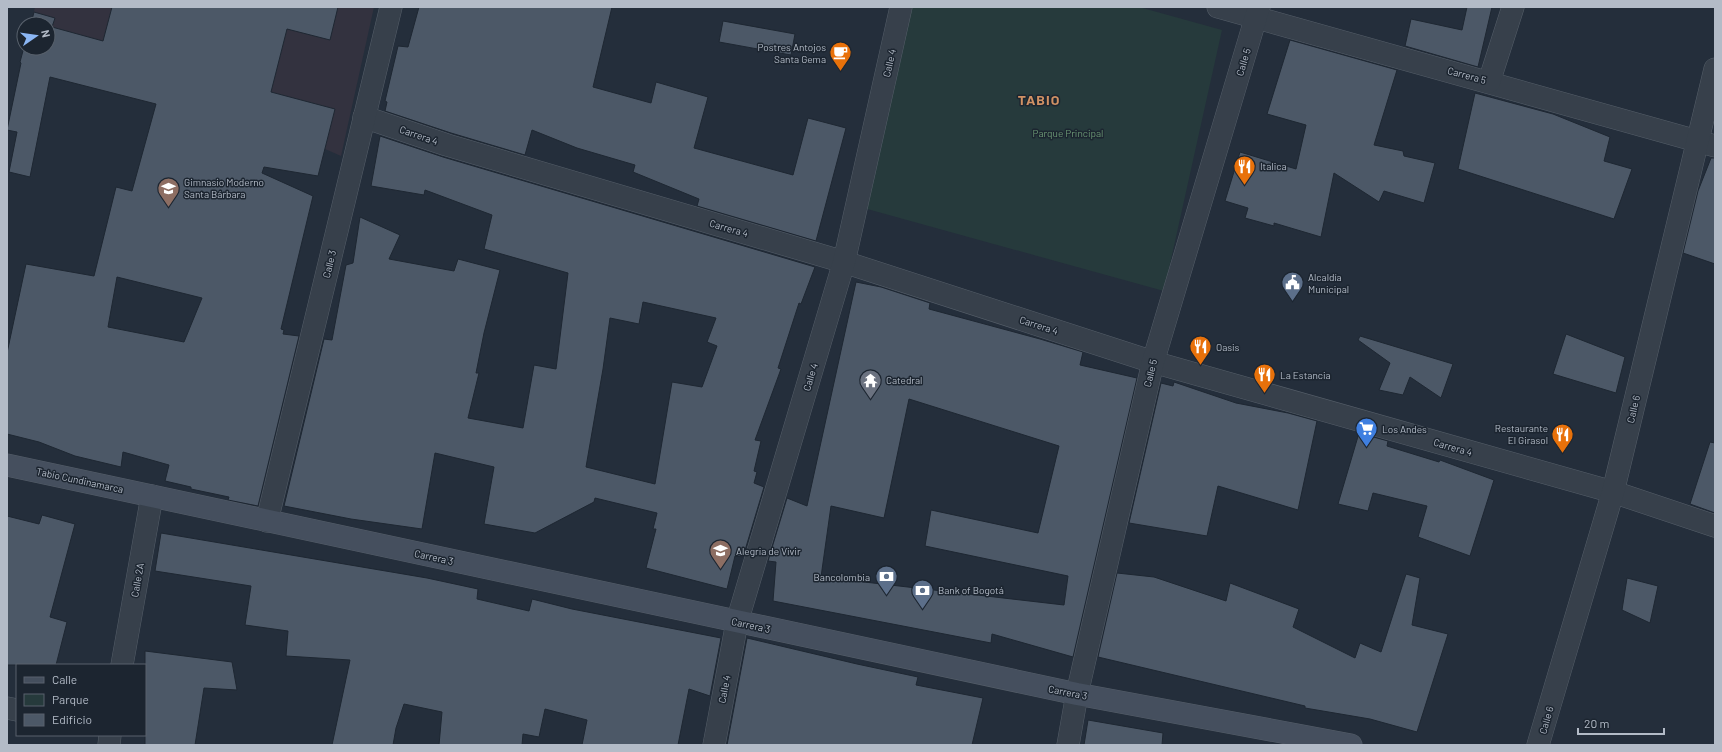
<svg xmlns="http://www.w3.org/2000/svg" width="1722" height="752" viewBox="0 0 1722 752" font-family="Barlow,sans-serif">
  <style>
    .medical { fill: #33323f }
    .green { fill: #263a3c }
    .building { fill: #4c5867; stroke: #1e2732; fill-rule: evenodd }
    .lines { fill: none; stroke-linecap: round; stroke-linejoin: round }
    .street-casing { stroke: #555e69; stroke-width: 23 }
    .secondary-casing { stroke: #555e69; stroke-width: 23 }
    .street { stroke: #37404b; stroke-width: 22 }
    .secondary { stroke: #454f5e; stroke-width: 22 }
    .labels { text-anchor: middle; stroke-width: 3; stroke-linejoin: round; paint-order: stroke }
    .poi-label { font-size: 10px; fill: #b3bbc7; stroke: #1c2530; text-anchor: start }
    .street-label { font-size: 10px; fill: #b3bbc7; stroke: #1c2530 }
    .park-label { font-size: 10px; fill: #6b9774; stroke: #1c2530 }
    .district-label { font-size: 14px; font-weight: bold; letter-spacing: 1px; fill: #d09164; stroke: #1c2530 }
  </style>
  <rect width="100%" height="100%" fill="#242e3b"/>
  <!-- medical -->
  <polygon class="medical" points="35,7 374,7 341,156 325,149 91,87 48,48 48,24 31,24"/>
  <!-- green -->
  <polygon class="green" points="907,7 1139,7 1222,30 1164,291 860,207"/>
  <!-- building -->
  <g class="building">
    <path d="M112 7H338L330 40 287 29 271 92 335 109 318 176 264 167 262 173 313 196 281 329 284 330 283 334 299 336 258 506 228 500 229 497 191 489V487L165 481 169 465 123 452 121 467 75 456 39 442 7 434V353L26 264 94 276 116 187 132 191 156 104 50 77 30 177 9 172 17 132 7 130 21 63 20 62 24 47 48 48V24H31L34 12 55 18 52 27 103 41ZM117 277 202 298 184 342 108 327Z"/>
    <polygon points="419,7 612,7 593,87 651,103 656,82 708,97 694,148 793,175 808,118 846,128 816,241 697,206 699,199 633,172 635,165 577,148 532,130 525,155 451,133 385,111 387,102 385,101 398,46 408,47"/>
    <polygon points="1467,7 1492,7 1478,67 1405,46 1411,19 1462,30"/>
    <polygon points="723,21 795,34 791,55 719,42"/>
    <polygon points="1290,40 1397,70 1374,145 1403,151 1404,156 1435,163 1424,203 1384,191 1379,202 1334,173 1321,237 1274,223 1274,226 1245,218 1248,208 1225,201 1240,152 1296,169 1306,125 1267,114"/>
    <polygon points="1475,93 1553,114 1610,137 1604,161 1632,169 1614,219 1458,169"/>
    <path d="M380 136 443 157 815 267 801 304 799 303 778 368 781 369 755 440 761 441 754 471 757 472 754 483 764 487 743 557 735 556 727 589 646 568 656 529H653L657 513 595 498 594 502 535 533 484 524 494 467 435 453 422 529 351 519 284 506 324 339 332 340 346 265 353 263 360 217 400 235 389 259 454 271 458 259 500 270 484 333 476 373H479L468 418 523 428 534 365 556 369 568 273 484 249 492 215 425 190 424 195 371 186ZM643 302 716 318 707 342 717 346 702 387 672 382 655 484 586 467 603 369 610 318 639 324Z"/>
    <polygon points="1711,158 1715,158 1715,264 1683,253 1698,191"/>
    <path d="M856 282 881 287 930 303 929 309 1040 339 1083 352 1080 365 1137 378 1073 657 992 634 991 643 773 601 776 562 768 561 787 498 807 506ZM909 399 1059 446 1038 533 931 510 925 546 1068 576 1064 605 821 577 831 506 884 518Z"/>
    <polygon points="1566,334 1625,357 1616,393 1553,374"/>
    <polygon points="1360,336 1453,364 1441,398 1410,377 1403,395 1379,390 1390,363 1358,340"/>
    <polygon points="1174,382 1236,403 1288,413 1317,421 1298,510 1218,486 1207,536 1129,523 1161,383 1173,386"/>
    <polygon points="1359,433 1388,441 1387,446 1439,462 1440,460 1494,480 1470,556 1418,537 1427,506 1373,493 1368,511 1338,504"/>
    <polygon points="1710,442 1715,443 1715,513 1690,504"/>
    <polygon points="42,515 75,524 50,617 67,622 56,665 7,665 7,516 39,524"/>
    <polygon points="161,533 427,578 478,589 477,599 529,611 532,599 572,609 721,638 710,696 689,689 678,745 582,745 587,720 545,709 539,737 523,734 522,745 439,745 442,712 404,704 396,728 393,745 332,745 350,660 286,656 288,631 245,625 251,586 155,571"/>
    <polygon points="1117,573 1154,577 1226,601 1230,583 1299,609 1293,627 1355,658 1360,643 1381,652 1406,574 1420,578 1412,625 1448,634 1417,732 1370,719 1305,708 1305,706 1098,657"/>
    <polygon points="1627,578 1658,586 1650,623 1622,610"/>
    <polygon points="747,638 857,664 918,677 916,685 983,698 972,745 727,745"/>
    <polygon points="145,651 232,662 237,690 204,688 195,745 145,745"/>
    <polygon points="1088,720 1163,733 1162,745 1084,745"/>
  </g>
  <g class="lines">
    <defs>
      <g id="street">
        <polyline points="1218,7 1715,146"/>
        <polyline points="1489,82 1513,7"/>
        <polyline points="364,117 447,145 844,262 1153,362 1613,492 1715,526"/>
        <polyline points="267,521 391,7"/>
        <polyline points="122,665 152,496"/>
        <polyline points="7,708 17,710"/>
        <polyline points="109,745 110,735"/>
        <polyline points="714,745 737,622 844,262 901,7"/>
        <polyline points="1068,745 1077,694 1153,362 1259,7"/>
        <polyline points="1538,745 1613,492 1715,69"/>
      </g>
      <polyline id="secondary" points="7,465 1077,694 1351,745"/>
    </defs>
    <!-- street casing -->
    <use href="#street" class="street-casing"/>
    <!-- secondary casing -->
    <use href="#secondary" class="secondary-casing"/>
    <!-- street -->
    <use href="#street" class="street"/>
    <!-- secondary -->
    <use href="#secondary" class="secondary"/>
  </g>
  <!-- icons -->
  <defs>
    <symbol id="cafe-pin" viewBox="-11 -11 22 30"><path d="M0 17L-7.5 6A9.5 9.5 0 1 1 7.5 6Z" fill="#e8710a" stroke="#1c2530"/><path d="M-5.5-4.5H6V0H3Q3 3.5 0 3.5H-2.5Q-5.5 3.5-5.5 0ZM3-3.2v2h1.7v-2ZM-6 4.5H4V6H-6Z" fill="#fff"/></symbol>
    <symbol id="restaurant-pin" viewBox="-11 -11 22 30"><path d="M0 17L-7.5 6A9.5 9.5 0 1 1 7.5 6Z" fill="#e8710a" stroke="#1c2530"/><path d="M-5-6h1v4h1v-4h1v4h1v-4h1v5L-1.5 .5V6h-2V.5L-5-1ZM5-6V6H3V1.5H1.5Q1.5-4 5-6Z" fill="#fff"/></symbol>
    <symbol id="school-pin" viewBox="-11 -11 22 30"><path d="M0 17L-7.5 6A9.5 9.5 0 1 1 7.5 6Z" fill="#8d6e63" stroke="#1c2530"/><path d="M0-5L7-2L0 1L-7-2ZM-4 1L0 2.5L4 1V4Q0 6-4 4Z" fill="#fff"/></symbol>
    <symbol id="civic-pin" viewBox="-11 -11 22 30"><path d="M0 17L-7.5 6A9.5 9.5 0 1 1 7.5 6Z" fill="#5c6f8a" stroke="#1c2530"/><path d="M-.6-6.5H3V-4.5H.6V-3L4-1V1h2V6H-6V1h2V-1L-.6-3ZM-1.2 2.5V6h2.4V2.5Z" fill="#fff"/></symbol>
    <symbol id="temple-pin" viewBox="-11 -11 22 30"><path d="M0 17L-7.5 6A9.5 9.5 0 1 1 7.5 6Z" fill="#6b7280" stroke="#1c2530"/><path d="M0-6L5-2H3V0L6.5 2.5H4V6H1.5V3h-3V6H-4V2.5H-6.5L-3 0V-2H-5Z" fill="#fff"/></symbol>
    <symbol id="supermarket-pin" viewBox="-11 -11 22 30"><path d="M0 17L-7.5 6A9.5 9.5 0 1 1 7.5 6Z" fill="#3f7fe0" stroke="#1c2530"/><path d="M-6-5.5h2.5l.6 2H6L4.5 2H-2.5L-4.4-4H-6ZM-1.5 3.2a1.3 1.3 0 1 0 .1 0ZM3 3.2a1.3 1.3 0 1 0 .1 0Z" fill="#fff"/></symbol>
    <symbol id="bank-pin" viewBox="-11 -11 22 30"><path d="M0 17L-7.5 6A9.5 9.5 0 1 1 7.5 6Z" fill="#5c6f8a" stroke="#1c2530"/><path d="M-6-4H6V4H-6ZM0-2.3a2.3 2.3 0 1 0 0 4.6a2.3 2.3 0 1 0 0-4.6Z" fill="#fff"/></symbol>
  </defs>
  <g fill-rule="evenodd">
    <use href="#cafe-pin" x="828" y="40" width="25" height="34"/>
    <use href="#restaurant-pin" x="1232" y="154" width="25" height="34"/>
    <use href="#school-pin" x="156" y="176" width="25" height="34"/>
    <use href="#civic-pin" x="1280" y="270" width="25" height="34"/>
    <use href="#restaurant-pin" x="1188" y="334" width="25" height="34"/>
    <use href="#restaurant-pin" x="1252" y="362" width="25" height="34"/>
    <use href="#temple-pin" x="858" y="368" width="25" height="34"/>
    <use href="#supermarket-pin" x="1354" y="416" width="25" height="34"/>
    <use href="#restaurant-pin" x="1550" y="422" width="25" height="34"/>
    <use href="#school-pin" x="708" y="538" width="25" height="34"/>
    <use href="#bank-pin" x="874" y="564" width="25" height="34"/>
    <use href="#bank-pin" x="910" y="578" width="25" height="34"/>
  </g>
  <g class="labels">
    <!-- poi labels -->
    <g class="poi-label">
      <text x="826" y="51" text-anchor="end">Postres Antojos<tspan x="826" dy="12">Santa Gema</tspan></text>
      <text x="1260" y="170">Italica</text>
      <text x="184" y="186">Gimnasio Moderno<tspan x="184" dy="12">Santa Bárbara</tspan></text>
      <text x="1308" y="281">Alcaldía<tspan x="1308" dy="12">Municipal</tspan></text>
      <text x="1216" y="351">Oasis</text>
      <text x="1280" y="379">La Estancia</text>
      <text x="886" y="384">Catedral</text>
      <text x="1548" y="432" text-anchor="end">Restaurante<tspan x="1548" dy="12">El Girasol</tspan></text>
      <text x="1382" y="433">Los Andes</text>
      <text x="736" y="555">Alegria de Vivir</text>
      <text x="870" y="581" text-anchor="end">Bancolombia</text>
      <text x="938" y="594">Bank of Bogotá</text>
    </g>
    <!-- street labels -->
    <g class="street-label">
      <text transform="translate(1243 62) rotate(-73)" y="4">Calle 5</text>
      <text transform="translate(889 63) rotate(-77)" y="4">Calle 4</text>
      <text transform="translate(1467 75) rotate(15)" y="4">Carrera 5</text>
      <text transform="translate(419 135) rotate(19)" y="4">Carrera 4</text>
      <text transform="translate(729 228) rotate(16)" y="4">Carrera 4</text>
      <text transform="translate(329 264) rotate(-76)" y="4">Calle 3</text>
      <text transform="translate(1039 325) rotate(18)" y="4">Carrera 4</text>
      <text transform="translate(1150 373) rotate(-76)" y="4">Calle 5</text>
      <text transform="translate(810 377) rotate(-73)" y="4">Calle 4</text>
      <text transform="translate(1633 409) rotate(-77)" y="4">Calle 6</text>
      <text transform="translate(1453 447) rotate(16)" y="4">Carrera 4</text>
      <text transform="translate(80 480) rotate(12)" y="4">Tabio Cundinamarca</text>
      <text transform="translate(434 557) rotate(12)" y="4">Carrera 3</text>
      <text transform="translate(137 580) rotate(-80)" y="4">Calle 2A</text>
      <text transform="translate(751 625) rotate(12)" y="4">Carrera 3</text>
      <text transform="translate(724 689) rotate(-79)" y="4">Calle 4</text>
      <text transform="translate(1068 692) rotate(11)" y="4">Carrera 3</text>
      <text transform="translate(1546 720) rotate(-74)" y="4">Calle 6</text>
    </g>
    <!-- park labels -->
    <g class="park-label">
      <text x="1068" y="137">Parque Principal</text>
    </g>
    <!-- district labels -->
    <g class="district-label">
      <text x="1039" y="105">TABIO</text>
    </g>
  </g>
  <!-- border -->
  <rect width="1722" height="752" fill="none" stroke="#b3bbc7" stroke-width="16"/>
  <!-- legend -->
  <rect x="16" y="664" width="130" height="72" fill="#1c2530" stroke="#58616c"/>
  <rect x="24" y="677" width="20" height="6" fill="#454f5e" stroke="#58616c"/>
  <text x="52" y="684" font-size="12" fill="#b3bbc7">Calle</text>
  <rect x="24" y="694" width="20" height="12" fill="#263a3c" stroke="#58616c"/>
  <text x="52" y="704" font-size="12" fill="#b3bbc7">Parque</text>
  <rect x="24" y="714" width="20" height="12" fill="#4c5867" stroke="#58616c"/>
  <text x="52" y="724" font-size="12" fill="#b3bbc7">Edificio</text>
  <!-- north arrow -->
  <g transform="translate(36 36) rotate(77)"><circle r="19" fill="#1c2530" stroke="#58616c"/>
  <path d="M0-3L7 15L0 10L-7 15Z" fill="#8bb6f4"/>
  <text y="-6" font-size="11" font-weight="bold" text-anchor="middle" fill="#b3bbc7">N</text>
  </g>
  <!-- scale -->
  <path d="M1578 728v6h86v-6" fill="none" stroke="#b3bbc7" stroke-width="2"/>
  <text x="1584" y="728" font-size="12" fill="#b3bbc7" stroke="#1c2530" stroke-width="3" paint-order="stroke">20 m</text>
</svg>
